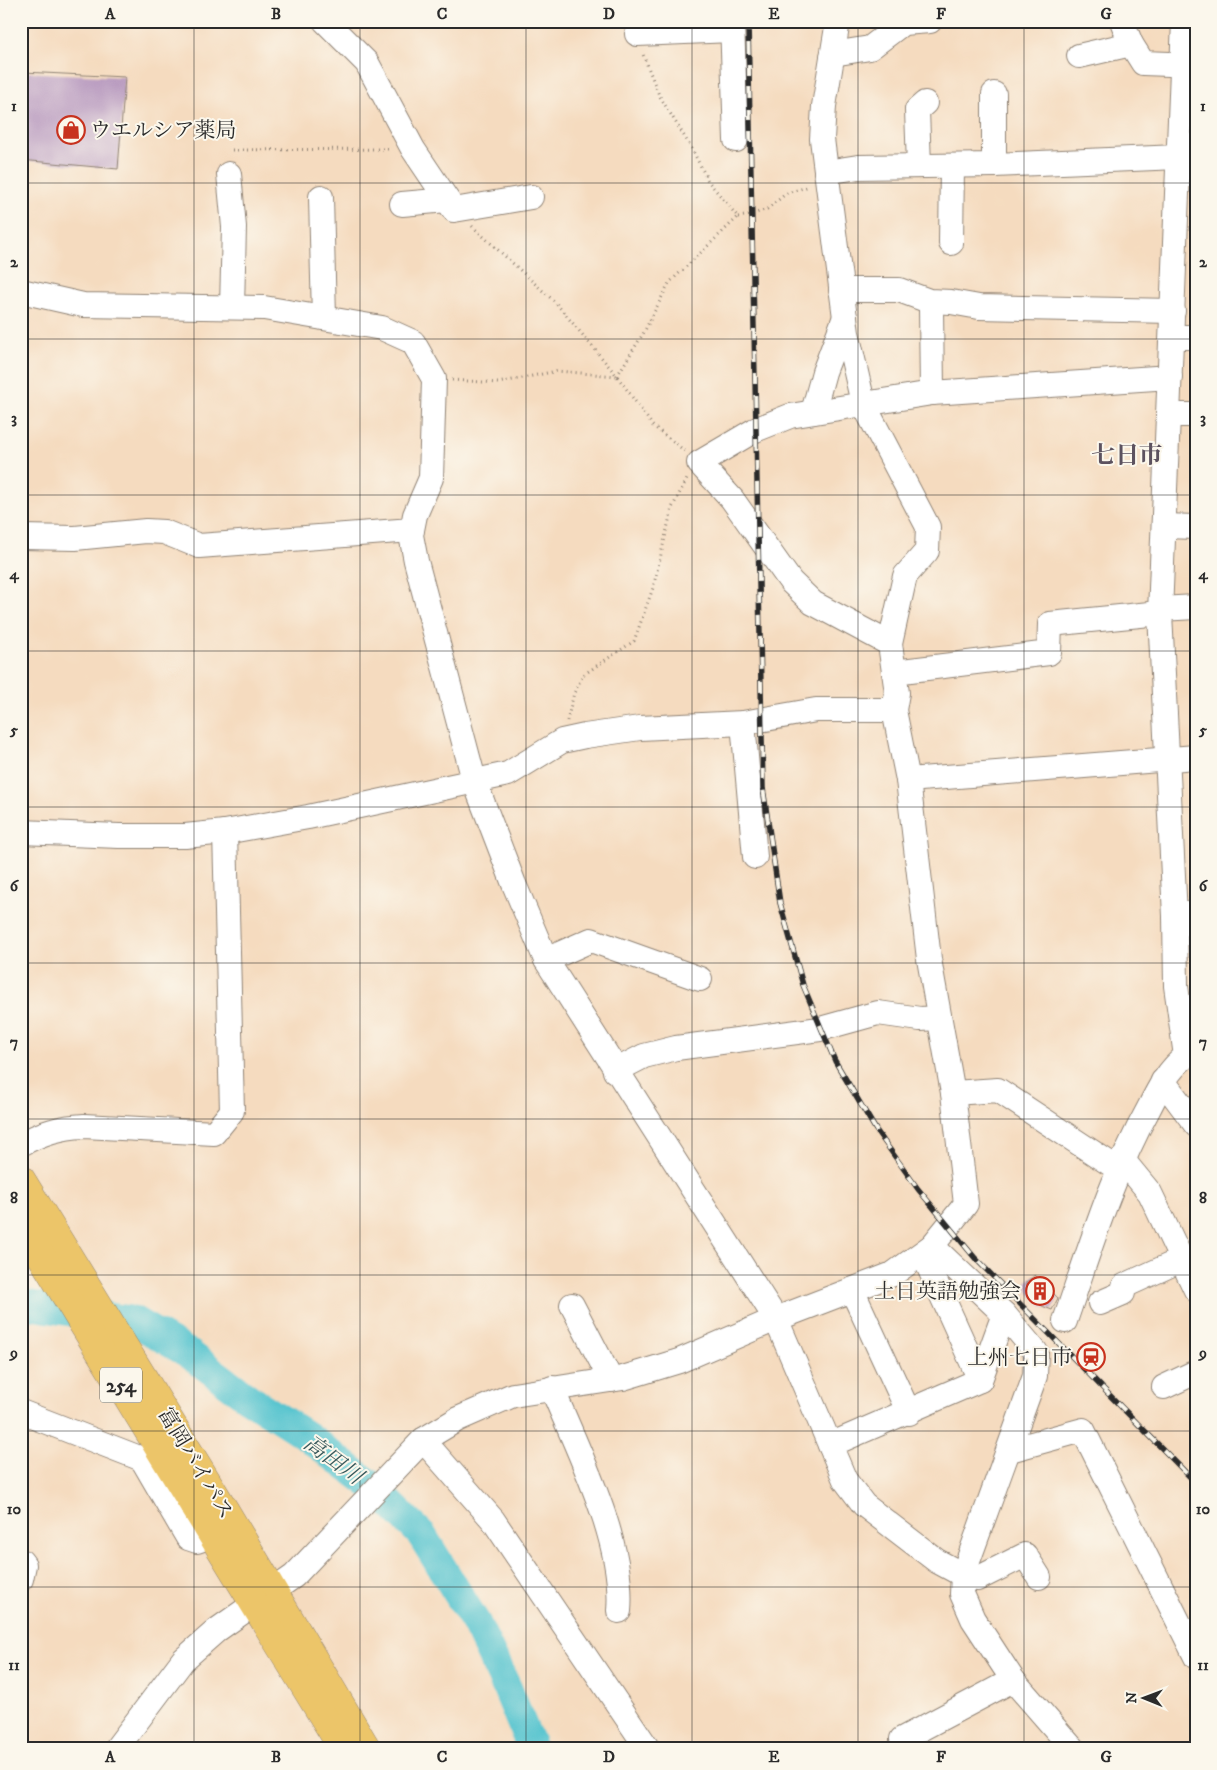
<svg xmlns="http://www.w3.org/2000/svg" width="1217" height="1770" viewBox="0 0 1217 1770" font-family="'IM FELL DW Pica','Noto Serif JP',serif">
  <style>
    .lines { fill: none; stroke-linecap: round; stroke-linejoin: round }
    .river { stroke: #57c4cf; stroke-width: 30 }
    .building { fill: #b89abf }
    .minor-casing { stroke: #908375; stroke-width: 26 }
    .highway-casing { stroke: #908375; stroke-width: 29 }
    .path { stroke: #908375; stroke-width: 3; stroke-dasharray: 1 4; stroke-linecap: butt }
    .minor { stroke: #fff; stroke-width: 24 }
    .highway { stroke: #ecc569; stroke-width: 28 }
    .rail-casing { stroke: #2b2b2b; stroke-width: 5.5 }
    .rail { stroke: #fbf7ec; stroke-width: 4; stroke-dasharray: 11; stroke-linecap: butt }
    .grid { fill: none; stroke: #2b2b2b; stroke-width: 1; stroke-opacity: 0.55 }
    .labels { text-anchor: middle; stroke-width: 4; stroke-linejoin: round; paint-order: stroke }
    .shield { fill: #fbf7ec; stroke: #696865; stroke-width: 1 }
    .shield-label { font-size: 20px; font-weight: bold; fill: #2b2b2b }
    .poi-label { font-size: 21px; fill: #2b2b2b; stroke: #fbf7ec; text-anchor: end }
    .street-label { font-size: 21px; fill: #2b2b2b; stroke: #fbf7ec }
    .water-label { font-size: 22px; font-style: italic; fill: #38595c; stroke: #fbf7ec }
    .quarter-label { font-size: 24px; font-weight: bold; fill: #5c525f; stroke: #fbf7ec }
    .neatline { fill: none; stroke: #2b2b2b; stroke-width: 2 }
    .grid-label { font-size: 16px; text-anchor: middle; font-weight: bold; fill: #2b2b2b }
  </style>
  <rect width="100%" height="100%" fill="#fbf7ec"/>
  <filter id="ink" filterUnits="userSpaceOnUse"><feTurbulence type="fractalNoise" baseFrequency=".02" numOctaves="2"/><feDisplacementMap in="SourceGraphic" scale="10" xChannelSelector="R" yChannelSelector="G"/><feConvolveMatrix kernelMatrix="1 2 1 2 8 2 1 2 1" color-interpolation-filters="sRGB"/></filter>
  <filter id="wash" filterUnits="userSpaceOnUse"><feTurbulence type="fractalNoise" baseFrequency=".0096" numOctaves="4" result="noise"/><feDisplacementMap in="SourceGraphic" scale="20" xChannelSelector="R" yChannelSelector="G"/><feGaussianBlur stdDeviation="1.12" result="paint"/><feColorMatrix in="noise" values="0 0 0 0 0 0 0 0 0 0 0 0 0 0 0 0 0 1.4 0 .05"/><feComposite in="paint" operator="in"/></filter>
  <g filter="url(#wash)">
    <rect width="100%" height="100%" fill="#f5dbbf"/>
    <g class="lines">
      <!-- river -->
      <polyline class="river" points="21,1304 134,1321 188,1353 248,1398 307,1436 371,1485 421,1534 476,1623 507,1688 532,1749"/>
    </g>
    <g id="blocks">
      <!-- building -->
      <g class="building">
        <polygon points="23,72 125,77 118,169 21,160"/>
        <polygon points="1035,1275 1058,1298 1052,1310 1042,1306 1029,1293 1026,1282"/>
      </g>
    </g>
  </g>
  <g filter="url(#ink)">
    <use href="#blocks" fill-opacity="0" stroke="#908375" stroke-width="1"/>
    <g class="lines">
      <defs>
        <g id="minor">
          <polyline points="325,21 367,63 413,149 454,210 531,197"/>
          <polyline points="732,21 736,140"/>
          <polyline points="838,21 824,106 822,139 847,333 863,403 928,527 927,551 905,576 890,644 897,693 894,710 908,780 929,959 953,1093 966,1204 932,1246"/>
          <polyline points="1122,21 1131,44 1143,63 1196,65"/>
          <polyline points="637,34 732,30"/>
          <polyline points="1079,56 1131,44"/>
          <polyline points="832,57 839,53 870,48 903,23 930,21"/>
          <polyline points="994,94 994,165"/>
          <polyline points="919,166 917,110 925,103"/>
          <polyline points="826,172 858,167 994,165 1178,157"/>
          <polyline points="229,174 234,227 232,307"/>
          <polyline points="321,197 324,318"/>
          <polyline points="402,204 447,200"/>
          <polyline points="951,243 952,166"/>
          <polyline points="841,290 899,290 929,301 951,302 979,307 1173,311"/>
          <polyline points="21,291 83,305 264,308 382,328 413,342 434,379 431,478 415,515 411,535 416,561 474,780 514,884 546,960 776,1319 845,1480 864,1505 937,1561 963,1575 977,1579 1025,1555 1039,1577"/>
          <polyline points="931,307 932,393"/>
          <polyline points="1172,337 1196,337"/>
          <polyline points="813,412 824,372 845,317"/>
          <polyline points="1168,415 1196,415"/>
          <polyline points="1164,526 1196,527"/>
          <polyline points="21,537 75,538 146,531 164,532 199,546 412,530"/>
          <polyline points="1160,609 1196,607"/>
          <polyline points="890,644 813,603 791,582 732,499 699,463 755,430 790,416 932,393 1170,377"/>
          <polyline points="894,672 1049,653 1050,624 1160,613"/>
          <polyline points="743,723 755,857"/>
          <polyline points="908,780 1196,757"/>
          <polyline points="21,832 119,836 185,836 225,832 308,817 508,774 562,741 585,736 640,728 743,723 816,710 894,710"/>
          <polyline points="1175,916 1196,913"/>
          <polyline points="546,960 591,940 700,979"/>
          <polyline points="615,1071 644,1056 676,1048 820,1029 878,1013 920,1019 939,1018"/>
          <polyline points="1163,1081 1196,1125"/>
          <polyline points="953,1093 998,1090 1118,1169"/>
          <path d="M21 1144C42 1133 60 1127 84 1126L214 1133 232 1111 225 832"/>
          <polyline points="1122,1159 1150,1193 1196,1290"/>
          <polyline points="923,1254 980,1380"/>
          <polyline points="852,1290 909,1413"/>
          <polyline points="1100,1303 1123,1293 1124,1286 1181,1260"/>
          <polyline points="572,1305 611,1380"/>
          <path d="M1065 1321C1090 1248 1112 1175 1149 1108 1159 1088 1168 1070 1186 1056L1176 986 1175 916 1160 613 1184 21"/>
          <polyline points="1164,1387 1196,1372"/>
          <path d="M552 1388C578 1452 625 1541 619 1611"/>
          <polyline points="21,1412 142,1459 188,1538 197,1541 214,1535"/>
          <polyline points="423,1440 493,1520 648,1749"/>
          <polyline points="830,1445 980,1380 1004,1314"/>
          <polyline points="1010,1450 1083,1430 1196,1657"/>
          <polyline points="21,1561 24,1565 21,1579"/>
          <polyline points="902,1739 1013,1680"/>
          <polyline points="116,1749 183,1660 217,1630 294,1576 423,1440 458,1419 513,1395 623,1378 679,1361 776,1319 893,1274 932,1246 1004,1314 1036,1352 1035,1376 963,1575 962,1594 973,1619 1013,1680 1073,1749"/>
        </g>
        <g id="highway">
          <polyline points="21,1179 226,1512 367,1749"/>
          <polyline points="21,1223 343,1749"/>
        </g>
      </defs>
      <!-- minor casing -->
      <use href="#minor" class="minor-casing"/>
      <!-- highway casing -->
      <use href="#highway" class="highway-casing"/>
      <!-- path -->
      <g class="path">
        <polyline points="232,150 391,149"/>
        <polyline points="738,217 751,215 767,209 787,193 810,186"/>
        <polyline points="472,226 555,302 617,376 653,426 685,451"/>
        <polyline points="617,376 643,334 669,283 738,217 708,181 692,149 659,95 642,52"/>
        <polyline points="452,380 498,383 557,371 616,376"/>
        <polyline points="567,721 574,693 583,675 634,641 653,588 672,508 688,477"/>
      </g>
      <!-- minor -->
      <use href="#minor" class="minor"/>
      <!-- highway -->
      <use href="#highway" class="highway"/>
      <defs>
        <polyline id="rail" points="748,21 763,788 780,903 803,985 835,1061 876,1130 918,1189 975,1258 1196,1483"/>
      </defs>
      <!-- rail casing -->
      <use href="#rail" class="rail-casing"/>
      <!-- rail -->
      <use href="#rail" class="rail"/>
    </g>
  </g>
  <!-- grid -->
  <path class="grid" d="M194 21V1749M360 21V1749M526 21V1749M692 21V1749M858 21V1749M1024 21V1749M21 183H1196M21 339H1196M21 495H1196M21 651H1196M21 807H1196M21 963H1196M21 1119H1196M21 1275H1196M21 1431H1196M21 1587H1196"/>
  <!-- icons -->
  <defs>
    <symbol id="shop-ring" viewBox="-11 -11 22 22"><circle r="9.5" fill="#fbf7ec" stroke="#c8321e" stroke-width="1.5"/><path d="M-5-2.5h2.3a2.7 3.5 0 0 1 5.4 0H5L5.5 6h-11ZM-1.5-2.5h3a1.5 2.3 0 0 0-3 0Z" fill="#c8321e"/></symbol>
    <symbol id="building-ring" viewBox="-11 -11 22 22"><circle r="9.5" fill="#fbf7ec" stroke="#c8321e" stroke-width="1.5"/><path d="M-4-6H4V6H1V3H-1V6H-4ZM-2.5-4.3h1.7v1.8h-1.7ZM.8-4.3h1.7v1.8H.8ZM-2.5-1h1.7V.8h-1.7ZM.8-1h1.7V.8H.8Z" fill="#c8321e"/></symbol>
    <symbol id="station-ring" viewBox="-11 -11 22 22"><circle r="9.5" fill="#fbf7ec" stroke="#c8321e" stroke-width="1.5"/><path d="M-3-6H3Q5-6 5-4V2Q5 4 3 4L4.5 6H3L1.5 4h-3L-3 6H-4.5L-3 4Q-5 4-5 2V-4Q-5-6-3-6ZM-3.5-4v3h7v-3ZM-3.5 1v1.5H-2V1ZM2 1v1.5H3.5V1Z" fill="#c8321e"/></symbol>
  </defs>
  <g fill-rule="evenodd">
    <use href="#shop-ring" x="55" y="114" width="32" height="32"/>
    <use href="#building-ring" x="1024" y="1275" width="32" height="32"/>
    <use href="#station-ring" x="1075" y="1341" width="32" height="32"/>
  </g>
  <g class="labels">
    <!-- shield labels -->
    <rect class="shield" x="100" y="1367.5" width="42" height="35" rx="4"/>
    <g class="shield-label">
      <text x="121" y="1392">254</text>
    </g>
    <!-- poi labels -->
    <g class="poi-label">
      <text x="90" y="137" text-anchor="start">ウエルシア薬局</text>
      <text x="1021" y="1298">土日英語勉強会</text>
      <text x="1072" y="1364">上州七日市</text>
    </g>
    <!-- street labels -->
    <g class="street-label">
      <text transform="translate(196 1463) rotate(59)" y="7">富岡バイパス</text>
    </g>
    <!-- water labels -->
    <g class="water-label">
      <text transform="translate(334 1459) rotate(36)" y="8">高田川</text>
    </g>
    <!-- quarter labels -->
    <g class="quarter-label">
      <text x="1127" y="463">七日市</text>
    </g>
  </g>
  <!-- margin -->
  <rect width="1217" height="1770" fill="none" stroke="#fbf7ec" stroke-width="55"/>
  <!-- north arrow -->
  <g transform="translate(1144 1698) rotate(271)" stroke="#fbf7ec" stroke-width="4" paint-order="stroke">
  <path d="M0-4L9 19L0 12L-9 19Z" fill="#2b2b2b"/>
  <text y="-8" font-size="14" font-weight="bold" text-anchor="middle" fill="#2b2b2b">N</text>
  </g>
  <rect x="28" y="28" width="1162" height="1714" class="neatline"/>
  <g class="grid-label">
    <text x="110" y="19">A</text>
    <text x="276" y="19">B</text>
    <text x="442" y="19">C</text>
    <text x="609" y="19">D</text>
    <text x="774" y="19">E</text>
    <text x="941" y="19">F</text>
    <text x="1106" y="19">G</text>
    <text x="14" y="111">1</text>
    <text x="1203" y="111">1</text>
    <text x="14" y="267">2</text>
    <text x="1203" y="267">2</text>
    <text x="14" y="423">3</text>
    <text x="1203" y="423">3</text>
    <text x="14" y="579">4</text>
    <text x="1203" y="579">4</text>
    <text x="14" y="735">5</text>
    <text x="1203" y="735">5</text>
    <text x="14" y="891">6</text>
    <text x="1203" y="891">6</text>
    <text x="14" y="1047">7</text>
    <text x="1203" y="1047">7</text>
    <text x="14" y="1203">8</text>
    <text x="1203" y="1203">8</text>
    <text x="14" y="1358">9</text>
    <text x="1203" y="1358">9</text>
    <text x="14" y="1514">10</text>
    <text x="1203" y="1514">10</text>
    <text x="14" y="1670">11</text>
    <text x="1203" y="1670">11</text>
    <text x="110" y="1762">A</text>
    <text x="276" y="1762">B</text>
    <text x="442" y="1762">C</text>
    <text x="609" y="1762">D</text>
    <text x="774" y="1762">E</text>
    <text x="941" y="1762">F</text>
    <text x="1106" y="1762">G</text>
  </g>
</svg>
